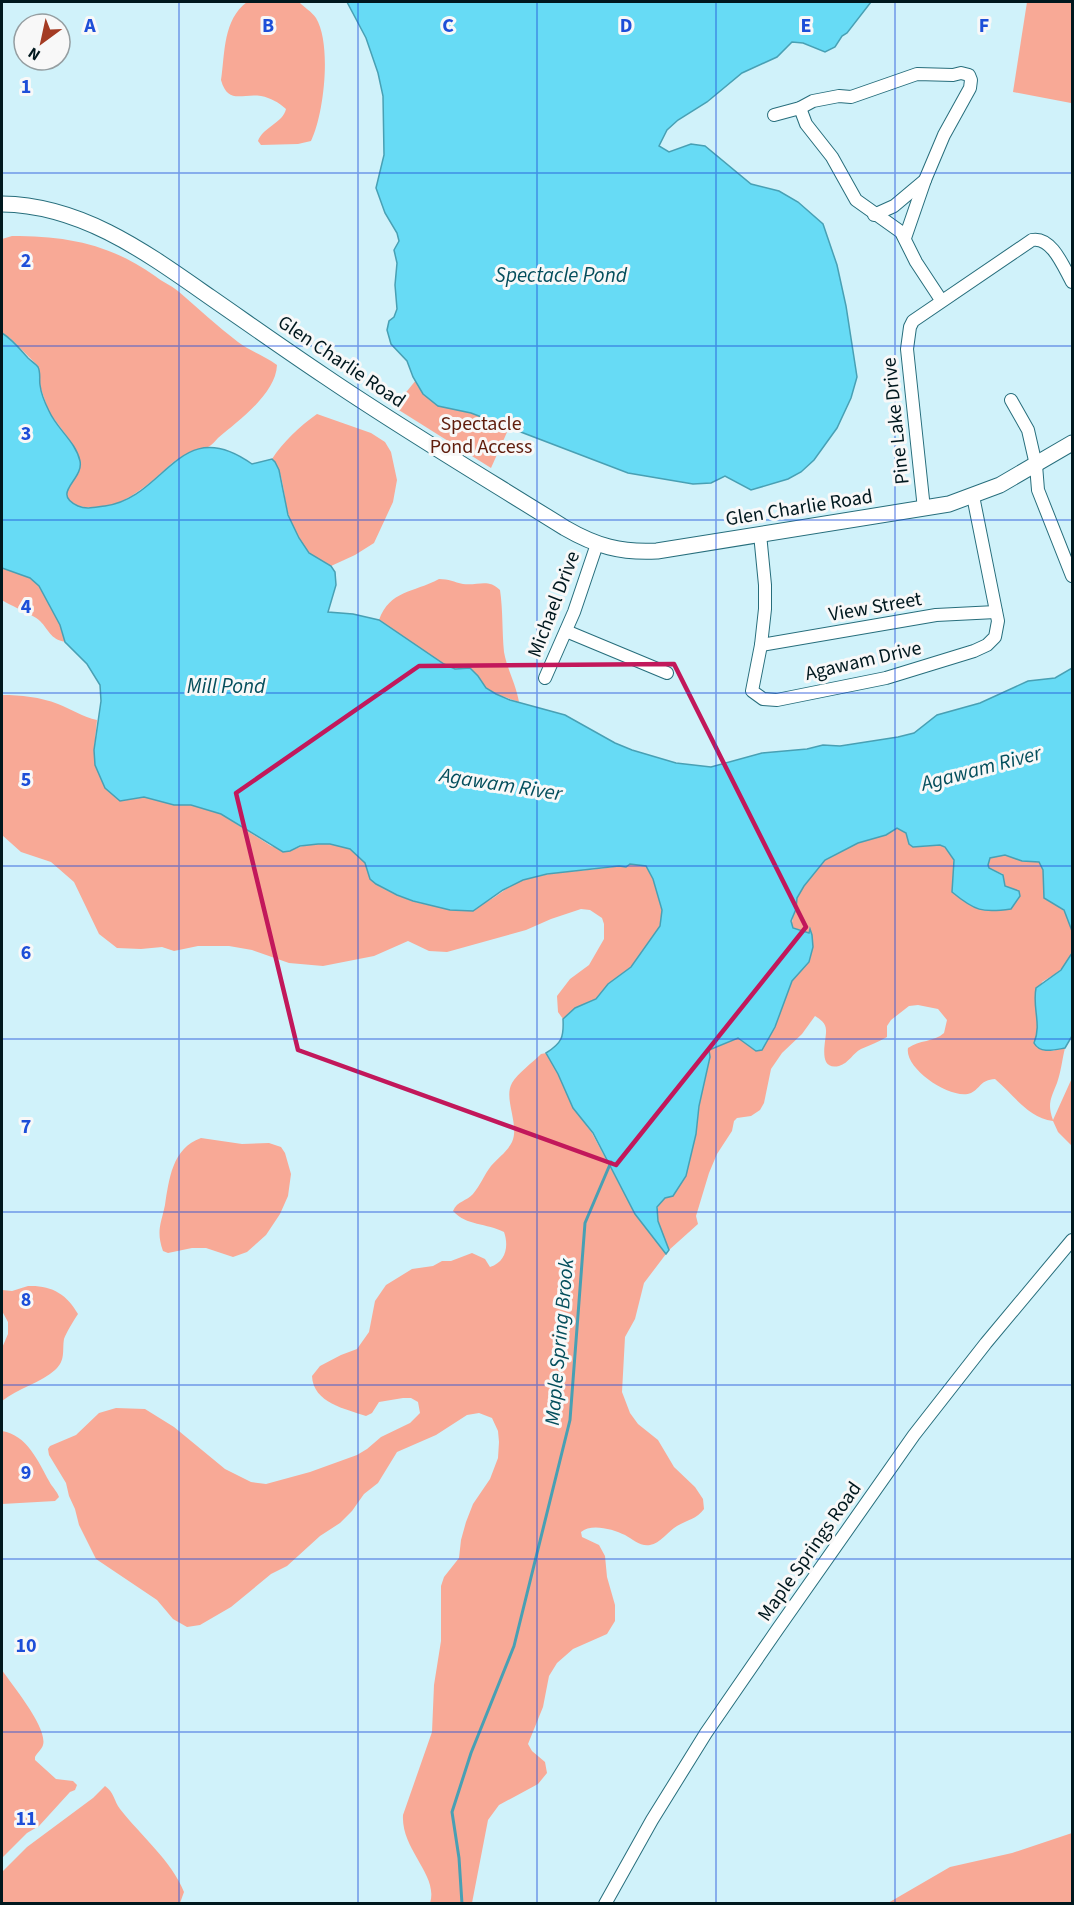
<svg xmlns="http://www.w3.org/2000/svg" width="1074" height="1905" viewBox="0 0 1074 1905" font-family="'Source Sans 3',sans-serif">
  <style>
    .green { fill: #f8a996 }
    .water { fill: #67dbf5; stroke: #48a0b4; stroke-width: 1.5 }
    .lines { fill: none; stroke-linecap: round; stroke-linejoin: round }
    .stream { stroke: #48a0b4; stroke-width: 3 }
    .minor-casing { stroke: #276e7c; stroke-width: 14 }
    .tertiary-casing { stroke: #276e7c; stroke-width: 17 }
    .minor { stroke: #fff; stroke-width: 12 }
    .tertiary { stroke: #fff; stroke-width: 15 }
    .marked { fill: none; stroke: #c2185b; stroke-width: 4.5; stroke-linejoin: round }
    .grid { fill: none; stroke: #1d4ed8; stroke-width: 1.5; stroke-opacity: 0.55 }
    .labels { text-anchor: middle; stroke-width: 6; stroke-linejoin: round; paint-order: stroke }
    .street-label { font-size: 20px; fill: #00181e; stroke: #f8f8f8 }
    .park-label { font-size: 20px; fill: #5f1c0c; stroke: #f8f8f8 }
    .water-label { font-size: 21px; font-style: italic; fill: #044e5c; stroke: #f8f8f8 }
    .grid-label { font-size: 20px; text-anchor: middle; font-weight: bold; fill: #1d4ed8; stroke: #f8f8f8; stroke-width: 6; stroke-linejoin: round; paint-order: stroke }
  </style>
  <rect width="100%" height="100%" fill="#d0f2fa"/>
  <!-- green -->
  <g class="green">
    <path d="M247 2H299C304 7 312 12 316 18 332 44 324 115 311 141L298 144 261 145 258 141C263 127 283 123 286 109 278 102 271 98 261 96 242 93 228 105 221 80 225 52 223 20 247 2Z"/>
    <polygon points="1027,2 1072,2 1072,94 1071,103 1013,92"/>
    <path d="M12 236C67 236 110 244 155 276 162 282 171 285 178 291 198 308 217 326 238 342 250 351 265 356 277 365 276 394 238 421 218 438 215 441 212 445 208 447 194 453 184 453 171 464 155 479 137 495 116 504 106 508 61 512 66 492 68 485 75 478 79 473L69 439 49 412 39 383 40 376 38 366 10 338 2 333V239Z"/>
    <polygon points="421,374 512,421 491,468 394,407"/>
    <path d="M317 414 371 433 385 442 391 452 397 480 393 502 374 543 355 555 331 566C323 561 313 557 307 550 299 540 291 526 288 513 284 498 283 468 272 459 282 443 300 426 317 414Z"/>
    <path d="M2 568 30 578 39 586 60 625 65 642C50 639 49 630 40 621 34 615 11 606 2 600Z"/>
    <path d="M439 579C449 579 454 582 463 584 478 586 488 578 500 590 503 610 502 631 504 652 507 669 516 684 519 702L496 694 486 688 478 676 464 667 455 669 443 664 379 620C390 590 413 593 439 579Z"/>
    <path d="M2 695C21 695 40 697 58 704 71 709 83 717 97 720L94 750 120 801 144 797 174 805H191L221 814 271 846 290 851C312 840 349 839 365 862 369 869 371 877 375 883 381 889 404 898 412 901 437 908 464 912 488 901 500 895 510 884 524 880 554 870 587 872 619 866L626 867 630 864 646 866 653 879 662 911 660 926 631 967 608 984 596 999 575 1008 563 1019 558 1012 557 996 570 979 589 965 604 939V924L602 918 590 910 581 909 551 919 526 930 447 952 429 951 408 941 374 956 323 966 289 963 252 950 229 946H198L174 951 162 947 141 949 117 948 99 934 74 882 51 862 21 852 2 835Z"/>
    <path d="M897 828 906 833C917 864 941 827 953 859 956 868 952 883 952 892L1018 891 1005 886 1003 874 989 868 987 865 990 858 1005 855 1022 861 1039 862 1043 870 1044 898C1050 902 1059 906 1064 911 1070 919 1072 929 1072 938 1073 964 1063 969 1042 982 1033 1013 1033 1022 1051 1051L1065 1048C1062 1060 1061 1072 1057 1083 1051 1098 1047 1104 1053 1120L1072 1078V1146L1058 1132 1053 1121C1027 1117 1014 1095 995 1079 980 1080 981 1088 971 1093 952 1101 904 1069 908 1048 919 1040 934 1042 944 1033L947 1020 938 1009 918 1005 909 1006 891 1020 887 1026V1037C878 1042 870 1045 861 1049 853 1053 849 1063 839 1066 816 1071 827 1039 826 1030 826 1023 820 1019 815 1016L802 1034 782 1053 771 1069 764 1103 760 1110 751 1116 737 1118 734 1121 732 1131 717 1154 709 1173 696 1216 698 1224 669 1250C664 1236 652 1217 660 1202L686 1176 696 1134 699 1106 710 1058 709 1050 738 1038 756 1051 775 1027 792 981 809 962V933L791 927 797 898 804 886 825 860 858 843 886 835Z"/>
    <path d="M546 1053 558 1074 573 1108 592 1133 635 1214 666 1254 644 1283 635 1319 625 1337 622 1392 630 1413 638 1424 658 1440 674 1467 695 1487 703 1499 704 1509C697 1519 687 1520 677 1526 668 1531 660 1544 650 1545 641 1547 632 1539 625 1535 613 1529 591 1523 581 1532L582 1537 599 1545 605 1556 607 1577 615 1605V1621L607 1634 573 1649 557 1663 549 1676 543 1707 528 1744 532 1751 545 1762 547 1773 538 1784 499 1805 488 1820 472 1903H430C439 1875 401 1850 403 1815L432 1732 434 1685 441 1641V1586L444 1577 459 1558 461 1540 466 1522 473 1504 490 1479 498 1458 499 1442 498 1431 492 1418 479 1413 467 1415 436 1435 397 1452 378 1483 364 1494 352 1511 340 1523 320 1536 287 1566 271 1574 231 1607 200 1625 187 1627 173 1619 157 1600 96 1559 79 1525 75 1509 69 1496 66 1483 49 1455 48 1449 50 1446 76 1435 99 1413 116 1408 145 1409 174 1427 225 1469 251 1482 266 1484 310 1472 357 1455 367 1449 381 1437 410 1423 420 1413 418 1402 411 1398H403L379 1402 372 1413 366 1416C346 1409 313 1403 312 1376L320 1366 341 1355 357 1349 369 1332 375 1301 386 1285 412 1269 433 1266 442 1261H451L472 1253 485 1259 490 1267C506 1262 509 1246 504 1232 487 1223 466 1226 453 1211 457 1201 467 1201 473 1194 480 1186 484 1175 491 1166 498 1158 507 1152 512 1142 520 1124 503 1099 512 1083 517 1074 533 1062 541 1054Z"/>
    <path d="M201 1138 242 1144 269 1143 281 1147 285 1153 291 1174 288 1196 280 1214 266 1235 247 1252 233 1257 206 1248H192L168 1253 163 1251C156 1231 161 1224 165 1205 169 1180 172 1148 201 1138Z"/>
    <path d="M28 1286C51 1285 67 1294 78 1314 74 1320 66 1333 64 1339 62 1351 66 1360 55 1370 42 1382 17 1389 2 1401V1348L8 1334V1322L2 1311V1290L12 1291Z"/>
    <path d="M2 1431C27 1435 38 1461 49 1481 52 1487 57 1491 59 1497L55 1501 2 1504Z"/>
    <path d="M2 1670C12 1685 48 1728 43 1745 42 1749 37 1753 35 1757V1760L56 1779 73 1781 77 1785 75 1790 70 1792 39 1826 27 1833 2 1858Z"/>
    <path d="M105 1786C114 1792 114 1801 120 1809 141 1836 171 1860 184 1892L180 1903H2V1872L27 1847 93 1798Z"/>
    <polygon points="1072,1833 1072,1903 888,1903 950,1867 1012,1853"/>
  </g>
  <!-- water -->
  <g class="water">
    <polygon points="347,2 871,2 847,33 842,36 835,47 825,52 803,43 792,42 777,57 742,73 707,102 678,120 667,130 659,146 669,152 691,144 705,146 751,184 779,191 798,202 823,224 837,265 846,306 857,377 851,398 837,428 814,460 801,472 788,479 751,490 725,476 711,483 693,484 628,473 471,413 438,406 423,394 413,377 407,361 391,344 387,330 389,321 394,317 397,309 395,285 397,263 394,250 399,241 397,233 385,213 376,188 384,155 383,96 378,73 366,38"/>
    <path d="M2 333C13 340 19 348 28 358 31 361 36 364 38 367 41 373 39 379 40 385 41 393 45 403 49 411 57 429 76 442 80 461 84 480 50 493 78 506 87 510 96 507 105 506 166 498 179 412 252 464L272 459 275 462 279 470 288 515 299 538 309 553 331 566 335 572 336 585 328 612 353 614 379 620 444 664 455 669 470 668 478 676 486 688 496 694 510 700 565 715 615 743 632 750 676 763 711 767 762 753 807 749 823 745 840 746 898 737 914 733 937 715 980 703 1028 681 1055 678 1072 668V931L1064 910 1044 898 1043 870 1039 862 1022 861 1005 855 990 858 988 865 989 868 1003 875 1005 886 1019 891 1020 896 1011 909C982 913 975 911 952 892L954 860 945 847 940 845 913 847 909 844 906 833 897 828 886 835 858 843 825 860 804 886 797 898 796 909 791 921 793 928 809 933 810 929 812 935 813 947 809 962 792 981 775 1027 762 1050 756 1051 738 1038 709 1050 710 1057 699 1106 696 1134 686 1176 673 1196 665 1198 657 1207 658 1221 669 1250 666 1254 635 1214 593 1133 573 1108 558 1074 546 1053C562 1043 564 1037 563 1019L575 1008 596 999 608 984 631 967 660 926 662 910 653 879 646 866 630 864 626 867 619 866 547 874 523 880 503 890 473 911 450 910 413 901 397 895 376 884 370 879 365 863 350 849 330 844H318L300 846 290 851 283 852 221 814 191 805H174L144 797 120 801 105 788 95 765 94 750 101 701 100 685 87 664 65 642 60 625 39 586 30 578 2 568Z"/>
    <path d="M1072 953V1036L1065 1048C1054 1050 1040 1054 1034 1043 1042 1024 1032 1008 1036 988L1061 970Z"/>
  </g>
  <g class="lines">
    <!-- stream -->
    <polyline class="stream" points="462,1904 459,1858 452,1812 471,1753 514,1646 570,1420 585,1223 611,1162"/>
    <defs>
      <g id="minor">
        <polyline points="800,108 806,124 832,157 856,200 901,232 916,262 941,300"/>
        <polyline points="774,115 800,108 813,101 839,96 851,97 917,74 953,75 961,73 969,75 971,80 970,88 944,135 925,180 894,206 874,215"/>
        <polyline points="905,238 925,180"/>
        <polyline points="1011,400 1028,430 1036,465 1038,490 1072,576"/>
        <path d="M924 509 907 349 910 327 913 321 1032 240C1052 236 1064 268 1072 282"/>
        <polyline points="760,534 765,585 765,609 761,645 752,691 763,699 777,700 886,678 974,651 987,645 995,637 998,621 973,496"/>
        <polyline points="566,631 667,673"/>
        <polyline points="761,645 936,615 996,612"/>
        <polyline points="545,678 574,612 597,544"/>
        <polyline points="605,1904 652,1820 706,1733 777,1630 914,1435 986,1343 1072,1240"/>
      </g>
      <path id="tertiary" d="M2 204C82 205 147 253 210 297 249 324 287 351 326 377 404 430 485 478 565 528 596 546 621 553 657 551L949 504 1000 485 1072 443"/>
    </defs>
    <!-- minor casing -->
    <use href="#minor" class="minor-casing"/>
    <!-- tertiary casing -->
    <use href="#tertiary" class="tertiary-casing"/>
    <!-- minor -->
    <use href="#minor" class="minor"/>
    <!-- tertiary -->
    <use href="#tertiary" class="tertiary"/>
  </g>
  <!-- marked area -->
  <path class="marked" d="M674 664 806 927 616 1165 298 1050 236 793 419 666Z"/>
  <!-- grid -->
  <path class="grid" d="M179 2V1904M358 2V1904M537 2V1904M716 2V1904M895 2V1904M2 173H1072M2 346H1072M2 520H1072M2 693H1072M2 866H1072M2 1039H1072M2 1212H1072M2 1385H1072M2 1559H1072M2 1732H1072"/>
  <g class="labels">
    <!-- street labels -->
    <g class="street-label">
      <text transform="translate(342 361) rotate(34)" y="7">Glen Charlie Road</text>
      <text transform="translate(895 421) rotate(-96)" y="7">Pine Lake Drive</text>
      <text transform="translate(799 507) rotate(-9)" y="7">Glen Charlie Road</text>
      <text transform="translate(553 604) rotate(-69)" y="7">Michael Drive</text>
      <text transform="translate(875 606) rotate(-10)" y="7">View Street</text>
      <text transform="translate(863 660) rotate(-13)" y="7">Agawam Drive</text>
      <text transform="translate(809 1551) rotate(-55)" y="7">Maple Springs Road</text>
    </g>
    <!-- park labels -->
    <g class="park-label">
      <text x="481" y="430">Spectacle<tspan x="481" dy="23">Pond Access</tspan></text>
    </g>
    <!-- water labels -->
    <g class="water-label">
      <text x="561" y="282">Spectacle Pond</text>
      <text x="226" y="693">Mill Pond</text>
      <text transform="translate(981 768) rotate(-15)" y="7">Agawam River</text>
      <text transform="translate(501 784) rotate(9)" y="7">Agawam River</text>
      <text transform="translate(559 1342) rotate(-85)" y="7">Maple Spring Brook</text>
    </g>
  </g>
  <g class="grid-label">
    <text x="90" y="32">A</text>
    <text x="268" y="32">B</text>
    <text x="448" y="32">C</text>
    <text x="626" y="32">D</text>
    <text x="806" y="32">E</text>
    <text x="984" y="32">F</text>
    <text x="26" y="93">1</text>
    <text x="26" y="267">2</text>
    <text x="26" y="440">3</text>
    <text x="26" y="613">4</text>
    <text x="26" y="786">5</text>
    <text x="26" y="959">6</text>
    <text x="26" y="1133">7</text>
    <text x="26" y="1306">8</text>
    <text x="26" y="1479">9</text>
    <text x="26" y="1652">10</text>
    <text x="26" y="1825">11</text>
  </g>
  <!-- border -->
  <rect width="1074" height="1905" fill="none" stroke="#00181e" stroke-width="6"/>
  <!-- north arrow -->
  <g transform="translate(42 42) rotate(213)"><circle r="28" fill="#f8f8f8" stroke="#959ea1" stroke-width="1.5"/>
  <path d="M0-4.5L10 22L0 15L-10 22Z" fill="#a43b23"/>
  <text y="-9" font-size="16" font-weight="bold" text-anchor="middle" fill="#00181e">N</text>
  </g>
</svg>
